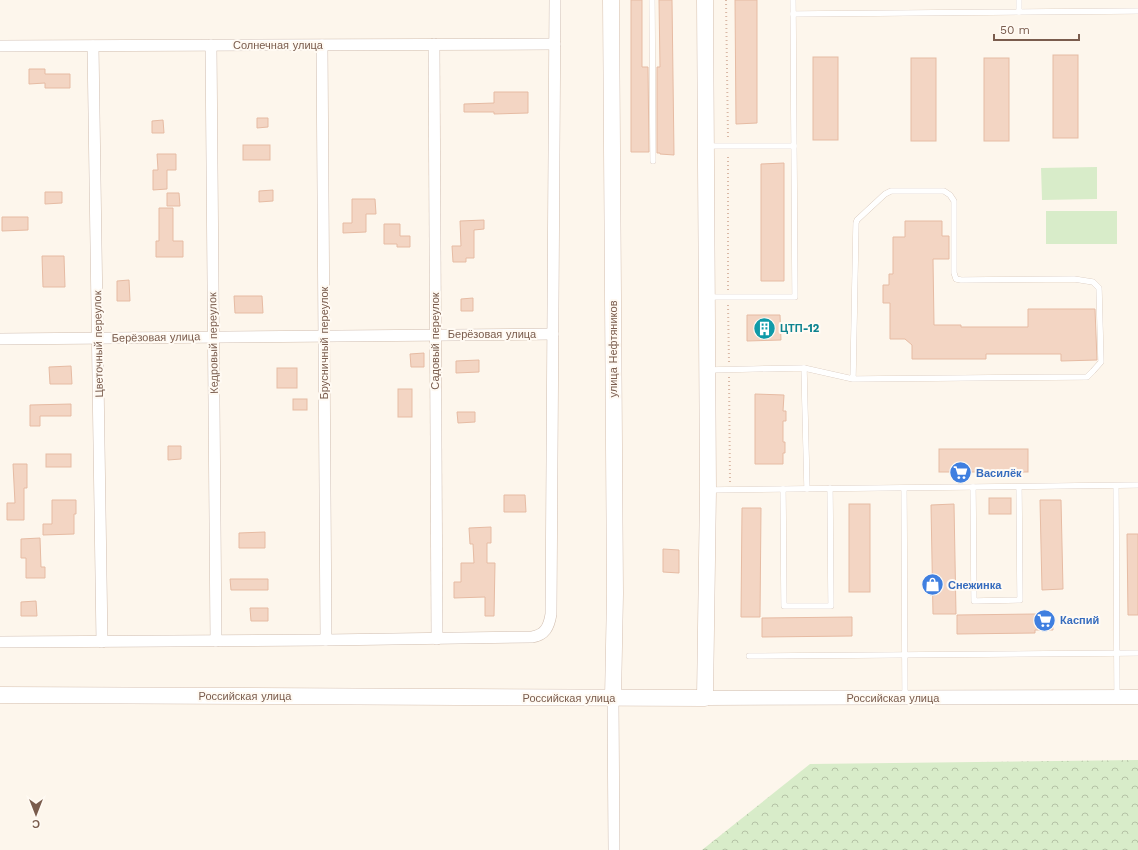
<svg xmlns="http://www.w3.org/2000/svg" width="1138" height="850" viewBox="0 0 1138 850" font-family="'Work Sans',sans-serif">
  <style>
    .green { fill: #d8ecc9 }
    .forest { fill: url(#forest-crowns) }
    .building { fill: #f3d5c3; stroke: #e6bba3 }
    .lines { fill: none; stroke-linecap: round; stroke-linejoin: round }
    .service-casing { stroke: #d1beb0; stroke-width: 6 }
    .minor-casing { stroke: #d1beb0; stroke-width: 12 }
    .tertiary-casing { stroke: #d1beb0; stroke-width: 15 }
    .secondary-casing { stroke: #d6c0b0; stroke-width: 17 }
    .path { stroke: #d9b8a5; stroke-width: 2; stroke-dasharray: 1 3; stroke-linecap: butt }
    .service { stroke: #fff; stroke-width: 5.5 }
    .minor { stroke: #fff; stroke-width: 11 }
    .tertiary { stroke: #fff; stroke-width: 14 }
    .secondary { stroke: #fff; stroke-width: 16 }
    .labels { text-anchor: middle; stroke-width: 4; stroke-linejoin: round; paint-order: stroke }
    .street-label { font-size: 11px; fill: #7a5c4d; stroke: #fffaf3 }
    .culture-label { font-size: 11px; font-weight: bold; fill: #0d838f; stroke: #fffaf3; text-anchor: start }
    .shop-label { font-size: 11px; font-weight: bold; fill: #366cbe; stroke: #fffaf3; text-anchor: start }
  </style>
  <defs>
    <pattern id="forest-crowns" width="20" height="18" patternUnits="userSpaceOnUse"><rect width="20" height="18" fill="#d8ecc9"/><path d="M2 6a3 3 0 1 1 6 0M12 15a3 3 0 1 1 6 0" fill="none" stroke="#b4c2a5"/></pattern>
  </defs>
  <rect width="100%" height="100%" fill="#fdf6ec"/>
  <!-- green -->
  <g class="green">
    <polygon points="1097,167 1097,199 1042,200 1041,168"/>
    <rect x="1046" y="211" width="71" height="33"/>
  </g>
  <!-- forest -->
  <polygon class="forest" points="1138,760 1138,850 702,850 810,764"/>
  <!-- building -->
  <g class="building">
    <polygon points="631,0 642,0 642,67 648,67 649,152 631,152"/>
    <polygon points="659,0 672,0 674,155 660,154 660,153 657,153 657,67 660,67"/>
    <polygon points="735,0 757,0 757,123 736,124"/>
    <rect x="1053" y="55" width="25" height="83"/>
    <rect x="813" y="57" width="25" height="83"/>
    <rect x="911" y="58" width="25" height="83"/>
    <rect x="984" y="58" width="25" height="83"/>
    <polygon points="29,69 45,69 45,74 70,74 70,88 45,88 45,83 29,84"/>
    <polygon points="494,92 528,92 528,113 494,114 494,112 464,112 464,104 494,103"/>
    <polygon points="257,118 268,118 268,127 257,128"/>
    <polygon points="163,120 164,133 152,133 152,121"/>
    <rect x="243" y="145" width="27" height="15"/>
    <polygon points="157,154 176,154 176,170 167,170 167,189 153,190 153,170 158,170"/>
    <polygon points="784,163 784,281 761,281 761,164"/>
    <polygon points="273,190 273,201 259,202 259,191"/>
    <polygon points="45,192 62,192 62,203 45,204"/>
    <polygon points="167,193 179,193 180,206 167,206"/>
    <polygon points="352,199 375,199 376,214 366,214 366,232 343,233 343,223 352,223"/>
    <polygon points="159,208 173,208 173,241 183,241 183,257 156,257 156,241 159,241"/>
    <polygon points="2,217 28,217 28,230 2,231"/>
    <polygon points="484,220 484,229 474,230 474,258 466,258 466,262 453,262 452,246 461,246 460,221"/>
    <polygon points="905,221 942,221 942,236 949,236 949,259 933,259 934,325 961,325 961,327 1028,327 1028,309 1095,309 1097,360 1061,361 1061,354 986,354 986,359 912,359 912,345 905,339 890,339 890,303 883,303 883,285 889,285 889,274 893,274 893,237 905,237"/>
    <polygon points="384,224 400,224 400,236 410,236 410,247 397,247 397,244 384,244"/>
    <polygon points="42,256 64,256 65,287 43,287"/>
    <polygon points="129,280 130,301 117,301 117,281"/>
    <polygon points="234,296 262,296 263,313 235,313"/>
    <polygon points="473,298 473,311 461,311 461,299"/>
    <polygon points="747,315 780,315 781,340 747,341"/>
    <polygon points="424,353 424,367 411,367 410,354"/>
    <polygon points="479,360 479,372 456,373 456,361"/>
    <polygon points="71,366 72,384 50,384 49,367"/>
    <rect x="277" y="368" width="20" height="20"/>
    <rect x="398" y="389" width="14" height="28"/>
    <polygon points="755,394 784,395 783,411 786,411 786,421 783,421 783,442 785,442 785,453 783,453 783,464 755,464"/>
    <rect x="293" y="399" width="14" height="11"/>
    <polygon points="71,404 71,416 40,416 40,426 30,426 30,405"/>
    <polygon points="457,412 475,412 475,422 458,423"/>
    <polygon points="168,446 181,446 181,459 168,460"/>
    <rect x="939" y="449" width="89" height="23"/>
    <rect x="46" y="454" width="25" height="13"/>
    <polygon points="13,464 27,464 27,488 24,488 24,520 7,520 7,503 15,503"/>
    <polygon points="504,495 525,495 526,512 504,512"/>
    <rect x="989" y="498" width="22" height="16"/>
    <polygon points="52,500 76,500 76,514 74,514 74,534 43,535 43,524 52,524"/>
    <polygon points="1040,500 1061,500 1063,589 1042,590"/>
    <rect x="849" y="504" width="21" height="88"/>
    <polygon points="954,504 956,614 933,614 931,505"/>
    <polygon points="742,508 761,508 760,617 741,617"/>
    <polygon points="491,527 491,543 487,543 487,563 495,563 494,616 485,616 485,597 454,598 454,582 461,582 461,563 474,563 473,544 470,544 469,528"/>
    <polygon points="265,532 265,548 239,548 239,533"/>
    <polygon points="1127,534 1138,534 1138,615 1128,615"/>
    <polygon points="40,538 41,567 45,567 45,578 26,578 26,558 21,558 21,539"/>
    <polygon points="663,549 679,550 679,573 663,572"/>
    <polygon points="230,579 268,579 268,590 231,590"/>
    <polygon points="36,601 37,616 21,616 21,602"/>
    <polygon points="250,608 268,608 268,621 251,621"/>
    <polygon points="1035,614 1052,614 1053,630 1035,630 1035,633 957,634 957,615"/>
    <polygon points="852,617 852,636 762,637 762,618"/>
  </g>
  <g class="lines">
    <defs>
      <g id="service">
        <polyline points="652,0 653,161"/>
        <polyline points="1019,12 1138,11"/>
        <polyline points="793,14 1019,12 1019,0"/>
        <polyline points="706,146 794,146"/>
        <polyline points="709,297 795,297 793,0"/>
        <polyline points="804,368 853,379 1087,377 1093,371 1101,362 1099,288 1093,282 1074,279 961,280 956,279 954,273 954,201 950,195 944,191 891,191 885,194 857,220 856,223 853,379"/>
        <polyline points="708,370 804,368 807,489"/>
        <polyline points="1116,486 1117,697"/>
        <polyline points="973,487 974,601 1020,600 1019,487"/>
        <polyline points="904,488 905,698"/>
        <polyline points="783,489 784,606 831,606 830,488"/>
        <polyline points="708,490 1138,485"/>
        <polyline points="749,656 1138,653"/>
      </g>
      <g id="minor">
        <polyline points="434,44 437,639"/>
        <polyline points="211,45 216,641"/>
        <polyline points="322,45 326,640"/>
        <polyline points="0,46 555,44"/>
        <polyline points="93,46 102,642"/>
        <polyline points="0,339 553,334"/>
        <path d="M0 642 326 640 532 637C545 635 549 627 551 614L555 0"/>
        <polyline points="613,698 614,850"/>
      </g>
      <polyline id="tertiary" points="705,698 1138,697"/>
      <g id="secondary">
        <polyline points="611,0 615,594 613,698"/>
        <polyline points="0,695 705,698 708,490 705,0"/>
      </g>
    </defs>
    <!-- service casing -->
    <use href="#service" class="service-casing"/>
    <!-- minor casing -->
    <use href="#minor" class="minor-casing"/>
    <!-- tertiary casing -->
    <use href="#tertiary" class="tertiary-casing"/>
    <!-- secondary casing -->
    <use href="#secondary" class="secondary-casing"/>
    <!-- path -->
    <g class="path">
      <polyline points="726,0 728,138"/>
      <polyline points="728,290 728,155"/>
      <polyline points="728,305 729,362"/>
      <polyline points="729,377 730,482"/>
    </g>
    <!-- service -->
    <use href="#service" class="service"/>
    <!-- minor -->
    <use href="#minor" class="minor"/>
    <!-- tertiary -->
    <use href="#tertiary" class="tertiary"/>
    <!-- secondary -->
    <use href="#secondary" class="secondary"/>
  </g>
  <!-- icons -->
  <defs>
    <symbol id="building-disc" viewBox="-11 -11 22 22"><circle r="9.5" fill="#0f9aa8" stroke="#fffaf3"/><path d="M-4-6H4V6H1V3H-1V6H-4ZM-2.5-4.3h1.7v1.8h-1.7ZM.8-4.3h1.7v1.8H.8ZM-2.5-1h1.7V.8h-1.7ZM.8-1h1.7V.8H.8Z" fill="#fff"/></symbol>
    <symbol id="supermarket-disc" viewBox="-11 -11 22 22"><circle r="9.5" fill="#3f7fe0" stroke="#fffaf3"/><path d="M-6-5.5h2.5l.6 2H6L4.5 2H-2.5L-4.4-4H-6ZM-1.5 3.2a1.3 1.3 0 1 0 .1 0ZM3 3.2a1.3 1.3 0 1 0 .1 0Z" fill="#fff"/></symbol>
    <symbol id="shop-disc" viewBox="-11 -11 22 22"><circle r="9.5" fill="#3f7fe0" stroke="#fffaf3"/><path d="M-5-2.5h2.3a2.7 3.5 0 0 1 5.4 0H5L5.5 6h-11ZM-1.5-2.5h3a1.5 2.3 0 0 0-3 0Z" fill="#fff"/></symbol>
  </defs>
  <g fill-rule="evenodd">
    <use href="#building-disc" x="752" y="316" width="25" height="25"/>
    <use href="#supermarket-disc" x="948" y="460" width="25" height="25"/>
    <use href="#shop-disc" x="920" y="572" width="25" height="25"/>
    <use href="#supermarket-disc" x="1032" y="608" width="25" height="25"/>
  </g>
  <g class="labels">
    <!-- street labels -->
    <g class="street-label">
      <text x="278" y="49">Солнечная улица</text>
      <text x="492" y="338">Берёзовая улица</text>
      <text transform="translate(156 337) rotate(-1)" y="4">Берёзовая улица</text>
      <text transform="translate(435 341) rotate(-90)" y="4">Садовый переулок</text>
      <text transform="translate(213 343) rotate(-91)" y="4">Кедровый переулок</text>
      <text transform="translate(324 343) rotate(-90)" y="4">Брусничный переулок</text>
      <text transform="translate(98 344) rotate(-91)" y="4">Цветочный переулок</text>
      <text transform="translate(613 349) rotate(-90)" y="4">улица Нефтяников</text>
      <text x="245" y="700">Российская улица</text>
      <text x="569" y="702">Российская улица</text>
      <text x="893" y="702">Российская улица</text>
    </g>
    <!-- culture labels -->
    <g class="culture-label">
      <text x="780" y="332">ЦТП-12</text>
    </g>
    <!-- shop labels -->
    <g class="shop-label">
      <text x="976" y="477">Василёк</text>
      <text x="948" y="589">Снежинка</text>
      <text x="1060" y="624">Каспий</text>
    </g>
  </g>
  <!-- north arrow -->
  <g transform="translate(36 814) rotate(180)" stroke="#fffaf3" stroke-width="3" paint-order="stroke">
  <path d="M0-3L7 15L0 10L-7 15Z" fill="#7a5c4d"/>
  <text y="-6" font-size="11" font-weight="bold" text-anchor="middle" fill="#7a5c4d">С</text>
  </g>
  <!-- scale -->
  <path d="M994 34v6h85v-6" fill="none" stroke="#7a5c4d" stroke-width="2"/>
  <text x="1000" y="34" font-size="12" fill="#7a5c4d" stroke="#fffaf3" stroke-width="3" paint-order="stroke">50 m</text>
</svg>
